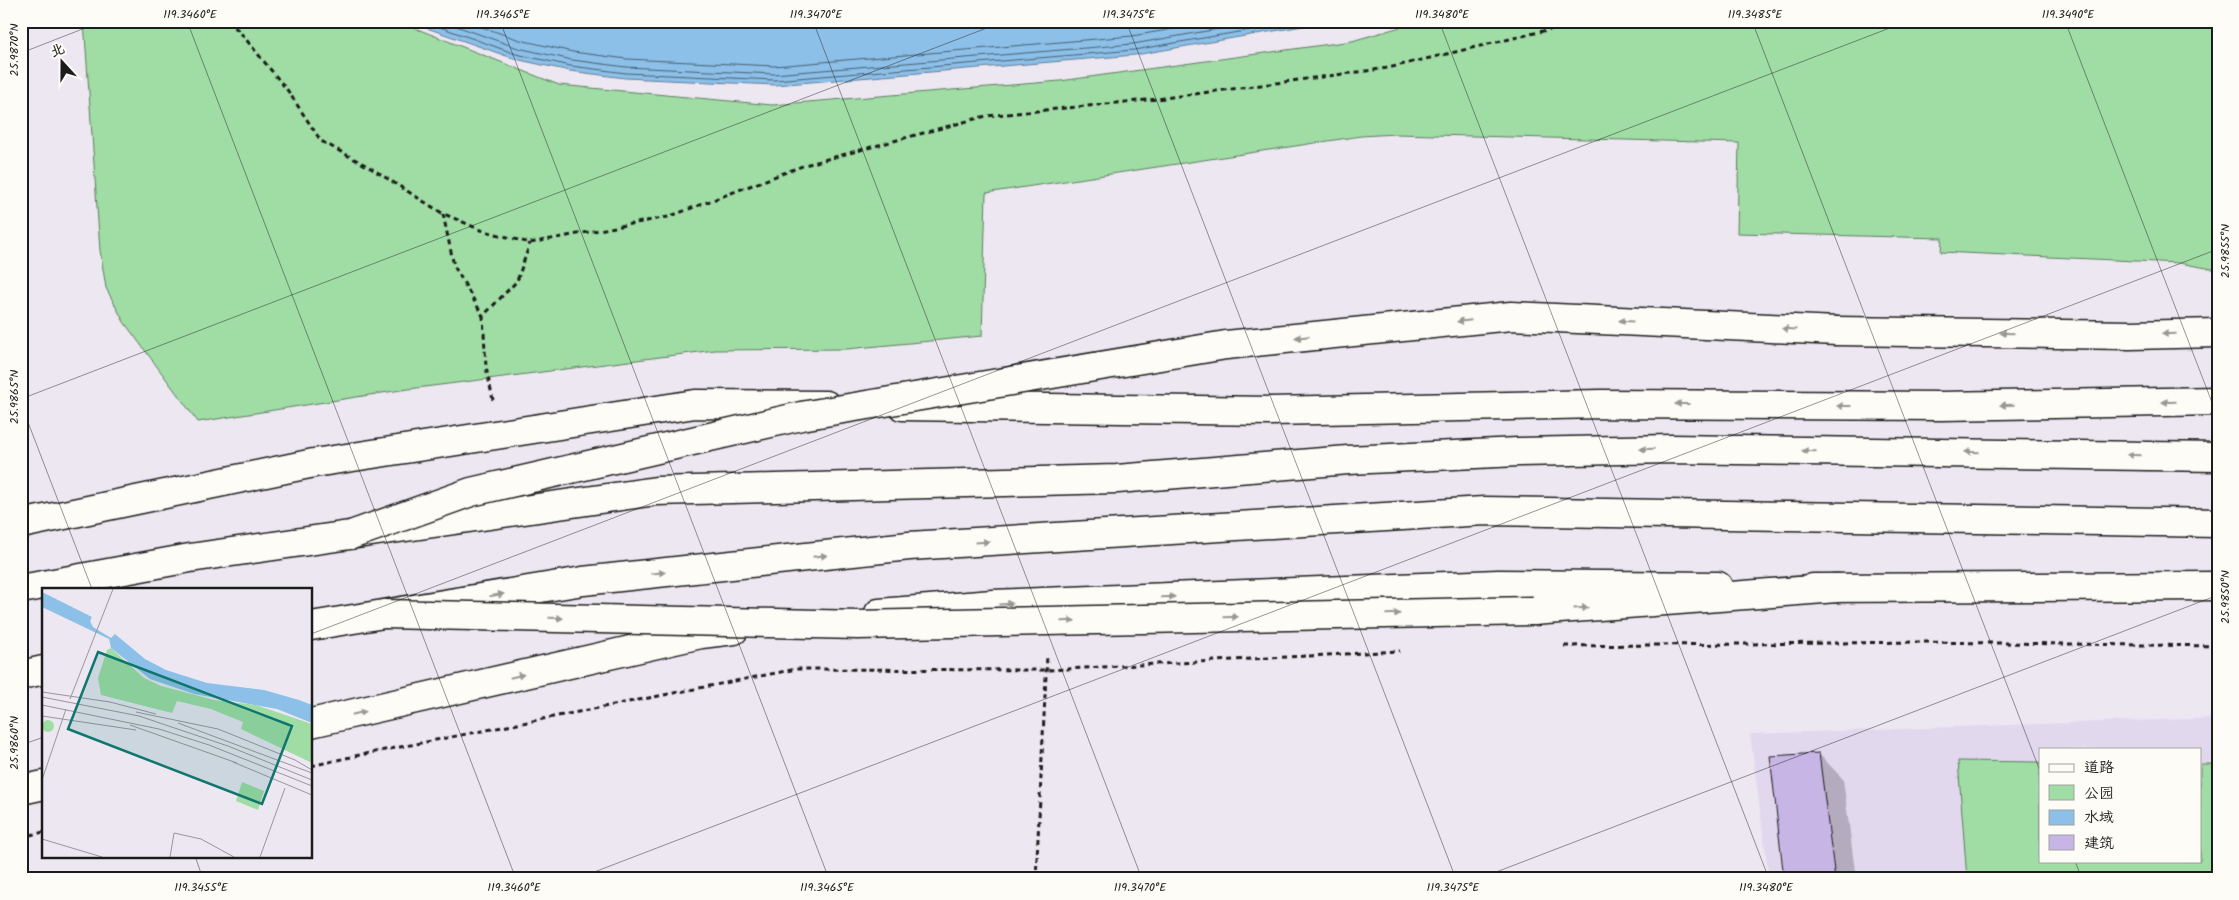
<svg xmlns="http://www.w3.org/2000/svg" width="2239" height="900" viewBox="0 0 2239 900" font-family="Kalam,'LXGW WenKai TC',sans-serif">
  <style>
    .built { fill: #e2d8ee; fill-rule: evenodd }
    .green { fill: #9fdda4; stroke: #5e7c60 }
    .water { fill: #8cc0e9; stroke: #5f7e97 }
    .shadow { fill: #0003 }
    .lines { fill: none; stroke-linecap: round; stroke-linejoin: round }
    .shore { stroke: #495e6e; stroke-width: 1 }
    .building { fill: #c7b5e5; stroke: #1c1c1c }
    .secondary-casing { stroke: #1c1c1c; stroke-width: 31 }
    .highway-casing { stroke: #1c1c1c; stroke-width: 31 }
    .path { stroke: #1c1c1c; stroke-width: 3; stroke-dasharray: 5 4; stroke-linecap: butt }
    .secondary { stroke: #fdfcf7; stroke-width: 28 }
    .highway { stroke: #fdfcf7; stroke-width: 28 }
    .highway-bridge-casing { stroke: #1c1c1c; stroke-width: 31; stroke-linecap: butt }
    .highway-bridge { stroke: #fdfcf7; stroke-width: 28 }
    .oneway { fill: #989794 }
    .ticks { fill: none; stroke: #1c1c1c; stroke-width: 1; stroke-opacity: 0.45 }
    .inset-road { fill: none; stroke: #99969c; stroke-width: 1 }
    .view { fill: #0f766e; fill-opacity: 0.15; stroke: #0f766e; stroke-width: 2.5 }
    .inset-edge { fill: none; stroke: #1c1c1c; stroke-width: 2.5 }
    .neatline { fill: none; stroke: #1c1c1c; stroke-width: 2 }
    .ticks-label { font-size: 12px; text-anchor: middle; fill: #1c1c1c }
  </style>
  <rect width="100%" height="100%" fill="#ede7f2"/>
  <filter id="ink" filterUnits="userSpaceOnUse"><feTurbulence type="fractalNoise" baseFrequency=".02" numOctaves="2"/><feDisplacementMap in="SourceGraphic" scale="10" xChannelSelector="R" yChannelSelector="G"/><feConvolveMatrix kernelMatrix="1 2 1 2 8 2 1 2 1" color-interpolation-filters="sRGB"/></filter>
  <g filter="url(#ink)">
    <!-- built -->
    <path class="built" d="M2218 718V879H1769L1750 734ZM2040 749H2200V861H2040Z"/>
    <!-- green -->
    <g class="green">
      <polygon points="84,21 397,21 559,85 772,105 1060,81 1352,41 1421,21 2218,21 2218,270 2179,263 1941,252 1942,238 1737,233 1739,143 1396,134 1361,136 986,193 982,336 847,349 715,350 401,390 198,422 124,322 106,288 100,250"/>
      <polygon points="1958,761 2040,762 2040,861 2200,861 2200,764 2213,764 2218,879 1967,879"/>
    </g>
    <!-- water -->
    <polygon class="water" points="407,21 1332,21 1135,55 775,85 625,78 570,71 515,59"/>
    <!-- shadow -->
    <polygon class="shadow" points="1819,754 1843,779 1856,879 1786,879"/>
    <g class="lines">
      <!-- shore -->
      <g class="shore">
        <polyline points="423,21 516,54 571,66 626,73 774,80 1134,50 1302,21"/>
        <polyline points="442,21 518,48 572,60 626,67 774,74 1133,44 1264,21"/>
        <polyline points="464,21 520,40 573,52 627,59 774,66 1132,36 1220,21"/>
      </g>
    </g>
    <!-- building -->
    <polygon class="building" points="1819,753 1835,879 1784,879 1770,756"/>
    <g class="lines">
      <defs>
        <g id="secondary">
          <polyline points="902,406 1271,411 1601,404 1942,406 2218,401"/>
          <polyline points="21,524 314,463 695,404 826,405"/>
          <polyline points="1813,588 2218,586"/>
          <polyline points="879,613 993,604 1498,584 1718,586"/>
          <polyline points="311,723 701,634 734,630"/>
          <polyline points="21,790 44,785"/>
        </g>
        <g id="highway">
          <polyline points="1837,331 2130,335 2218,333"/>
          <polyline points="21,589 190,558 656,491 1117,479 1348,460 1518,452 1672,449 2218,457"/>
          <polyline points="1533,611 1837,588"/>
          <polyline points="311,626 583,581 909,546 1484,511 2218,523"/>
          <polyline points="21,675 44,670"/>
        </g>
      </defs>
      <!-- secondary casing -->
      <use href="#secondary" class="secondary-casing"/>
      <!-- highway casing -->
      <use href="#highway" class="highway-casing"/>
      <!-- path -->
      <g class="path">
        <polyline points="228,21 240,32 288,91 321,141 369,167 442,213 481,230 530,243 668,217 805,165 986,116 1157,99 1388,68 1585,21"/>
        <polyline points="443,214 454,266 483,316"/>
        <polyline points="493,400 486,367 483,316 517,281 530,243"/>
        <polyline points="1564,646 1922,642 2218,646"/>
        <polyline points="311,766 355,756 796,669 1047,670 1400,651"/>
        <polyline points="21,837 44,832"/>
        <polyline points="1036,879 1047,655"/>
      </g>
      <!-- secondary -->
      <use href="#secondary" class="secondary"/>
      <!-- highway -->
      <use href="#highway" class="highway"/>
      <defs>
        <g id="highway-bridge">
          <polyline points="351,535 471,492 801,416 1226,345 1511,316 1837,331"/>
          <polyline points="385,614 858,625 1533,611"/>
        </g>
      </defs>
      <!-- highway-bridge casing -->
      <use href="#highway-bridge" class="highway-bridge-casing"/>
      <!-- highway-bridge -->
      <use href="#highway-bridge" class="highway-bridge"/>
    </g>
    <!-- one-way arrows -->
    <defs><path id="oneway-solid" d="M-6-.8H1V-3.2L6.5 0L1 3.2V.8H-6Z" transform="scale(1.25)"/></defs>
    <g class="oneway">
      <use href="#oneway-solid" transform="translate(1464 321) rotate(174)"/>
      <use href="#oneway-solid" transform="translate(1626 321) rotate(-177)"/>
      <use href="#oneway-solid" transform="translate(1789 329) rotate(-177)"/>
      <use href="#oneway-solid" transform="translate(2007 333) rotate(-179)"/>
      <use href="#oneway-solid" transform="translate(2169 334) rotate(179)"/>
      <use href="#oneway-solid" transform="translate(1302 337) rotate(174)"/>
      <use href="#oneway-solid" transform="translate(2169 402) rotate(179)"/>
      <use href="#oneway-solid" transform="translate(1682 404) rotate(-180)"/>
      <use href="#oneway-solid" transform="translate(2007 405) rotate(179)"/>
      <use href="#oneway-solid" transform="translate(1844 406) rotate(-180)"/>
      <use href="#oneway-solid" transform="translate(1647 449) rotate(179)"/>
      <use href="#oneway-solid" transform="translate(1809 451) rotate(-179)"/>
      <use href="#oneway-solid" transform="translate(1972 452) rotate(-179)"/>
      <use href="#oneway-solid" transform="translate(2134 455) rotate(-179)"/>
      <use href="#oneway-solid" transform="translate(982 542) rotate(-4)"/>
      <use href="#oneway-solid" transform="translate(820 556) rotate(-6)"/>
      <use href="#oneway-solid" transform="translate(658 573) rotate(-6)"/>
      <use href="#oneway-solid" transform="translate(497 595) rotate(-9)"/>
      <use href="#oneway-solid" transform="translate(1168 597) rotate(-2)"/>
      <use href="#oneway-solid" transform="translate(1006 604) rotate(-3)"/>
      <use href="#oneway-solid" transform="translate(1581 608) rotate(-4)"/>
      <use href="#oneway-solid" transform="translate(1393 614) rotate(-1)"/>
      <use href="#oneway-solid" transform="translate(1231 617) rotate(-1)"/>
      <use href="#oneway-solid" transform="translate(556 618) rotate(1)"/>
      <use href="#oneway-solid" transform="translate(1068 621) rotate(-1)"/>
      <use href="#oneway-solid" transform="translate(517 676) rotate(-13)"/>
      <use href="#oneway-solid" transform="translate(359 713) rotate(-13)"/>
    </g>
  </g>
  <!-- ticks -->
  <path class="ticks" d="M187 21 516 879M500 21 829 879M813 21 1142 879M1126 21 1456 879M1439 21 1769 879M1752 21 2040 771M2065 21 2218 418M21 53 103 21M21 399 1005 21M21 404 92 589M311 634 1908 21M21 745 44 737M195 856 203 879M2075 861 2082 879M576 879 2218 249M1478 879 2218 595"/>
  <!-- overview -->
  <g transform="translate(42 588)">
    <rect width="270" height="270" fill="#ede7f2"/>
    <path d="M69 60 102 90 119 98 172 112 214 117 270 136V175L199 141 201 134 169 121 135 113 130 125 59 107 56 90 65 62ZM0 138a6 6 0 1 1 12 0a6 6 0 1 1-12 0ZM200 194 222 203 216 222 194 213Z" fill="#9fdda4"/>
    <path d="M0 4 50 29 48 33 51 39 69 50 73 46 103 71 124 82 165 95 222 102 257 112 270 117V135L235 121 152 106 108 91 69 60 67 51 0 19Z" fill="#8cc0e9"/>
    <path class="inset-road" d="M0 104 68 114 114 126M0 109 97 128 186 158 270 192M28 111 71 1M0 117 117 141 167 157 270 198M94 124 176 141 253 172 270 182M0 128 94 142M136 135 270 185M88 137 195 175M191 174 270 207M0 192 24 121M0 251 60 269M128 269 132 245 159 251 192 269M218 269 243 200"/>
    <path class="view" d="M56 64 250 138 220 216 26 141Z"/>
    <rect width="270" height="270" class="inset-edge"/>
  </g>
  <!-- margin -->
  <rect width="2239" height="900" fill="none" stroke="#fdfcf7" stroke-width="55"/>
  <!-- legend -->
  <rect x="2039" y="748" width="162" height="115" fill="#fdfcf7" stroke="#a3a29f"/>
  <rect x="2049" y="764" width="25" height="8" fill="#fdfcf7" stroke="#a3a29f"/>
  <text x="2084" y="772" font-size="15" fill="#1c1c1c">道路</text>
  <rect x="2049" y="785" width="25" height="15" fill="#9fdda4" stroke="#a3a29f"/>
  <text x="2084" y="798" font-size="15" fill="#1c1c1c">公园</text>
  <rect x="2049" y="810" width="25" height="15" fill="#8cc0e9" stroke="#a3a29f"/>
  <text x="2084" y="822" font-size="15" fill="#1c1c1c">水域</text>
  <rect x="2049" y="835" width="25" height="15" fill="#c7b5e5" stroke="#a3a29f"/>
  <text x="2084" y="848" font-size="15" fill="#1c1c1c">建筑</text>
  <!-- north arrow -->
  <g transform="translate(62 62) rotate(339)" stroke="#fdfcf7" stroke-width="4" paint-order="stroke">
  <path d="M0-4L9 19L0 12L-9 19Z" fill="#1c1c1c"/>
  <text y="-8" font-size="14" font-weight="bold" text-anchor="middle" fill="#1c1c1c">北</text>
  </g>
  <rect x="28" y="28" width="2184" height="844" class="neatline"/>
  <g class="ticks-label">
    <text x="190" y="18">119.3460°E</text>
    <text x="503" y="18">119.3465°E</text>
    <text x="816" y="18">119.3470°E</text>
    <text x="1129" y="18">119.3475°E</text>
    <text x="1442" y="18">119.3480°E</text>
    <text x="1755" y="18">119.3485°E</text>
    <text x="2068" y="18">119.3490°E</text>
    <text transform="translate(14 50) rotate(-90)" y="4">25.9870°N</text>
    <text transform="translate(2225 251) rotate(-90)" y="4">25.9855°N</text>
    <text transform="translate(14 397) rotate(-90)" y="4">25.9865°N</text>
    <text transform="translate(2225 597) rotate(-90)" y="4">25.9850°N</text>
    <text transform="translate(14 743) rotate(-90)" y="4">25.9860°N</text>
    <text x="201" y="891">119.3455°E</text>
    <text x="514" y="891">119.3460°E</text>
    <text x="827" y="891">119.3465°E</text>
    <text x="1140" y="891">119.3470°E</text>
    <text x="1453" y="891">119.3475°E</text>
    <text x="1766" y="891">119.3480°E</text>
  </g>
</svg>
